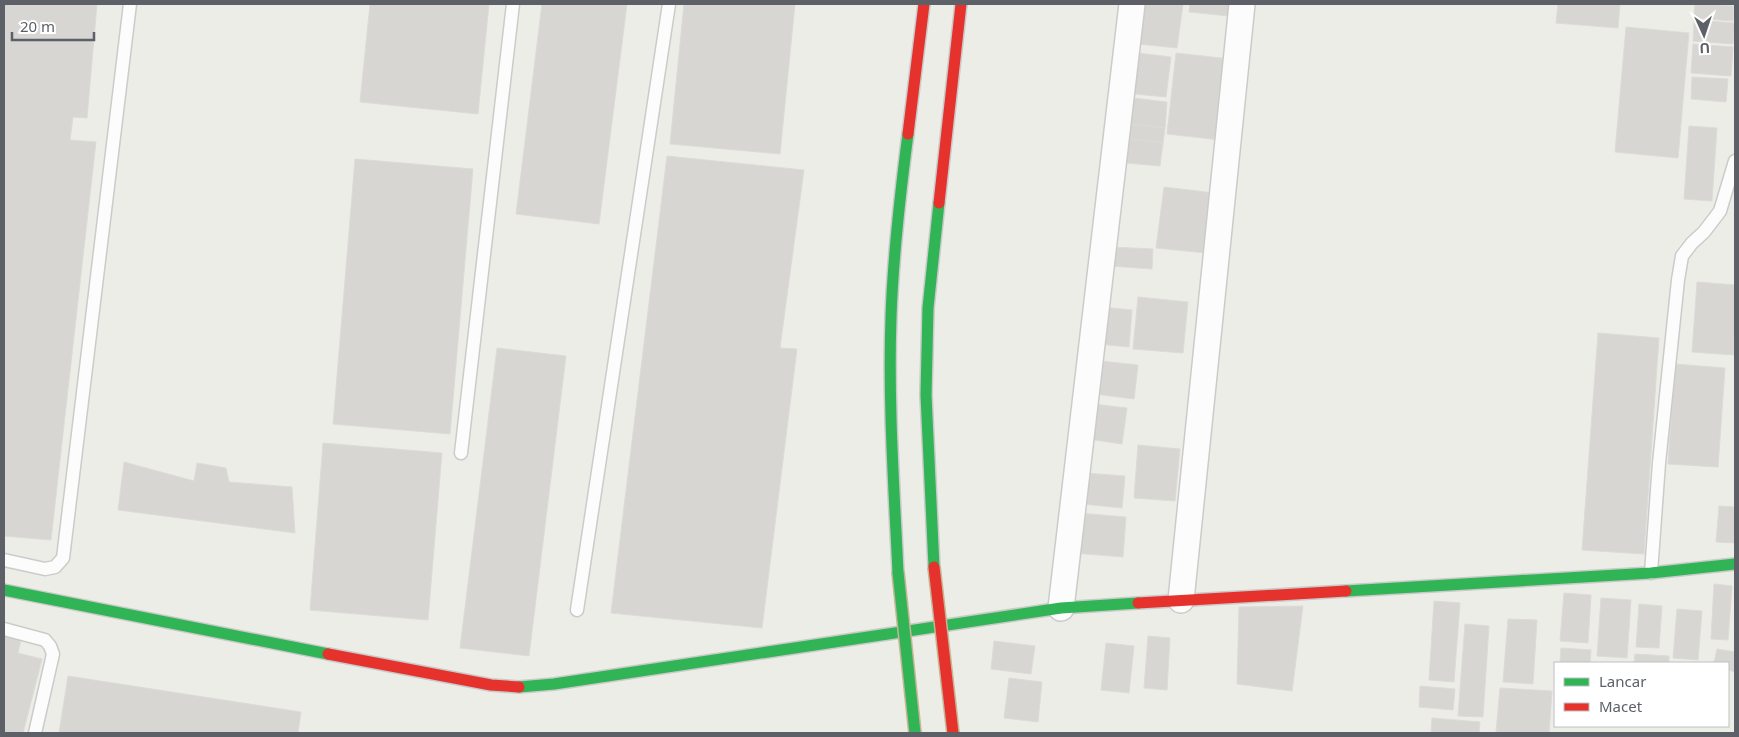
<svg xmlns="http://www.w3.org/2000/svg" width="1739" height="737" viewBox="0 0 1739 737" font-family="'Noto Sans',sans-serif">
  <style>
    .building { fill: #d7d6d3; stroke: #dddbd7 }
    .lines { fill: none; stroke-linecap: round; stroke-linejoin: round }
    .lane-casing { stroke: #cbcbca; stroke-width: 15 }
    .street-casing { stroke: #cbcbca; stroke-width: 28 }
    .fast-casing { stroke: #c9cac9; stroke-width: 14 }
    .jam-casing { stroke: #c9cac9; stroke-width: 14 }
    .lane { stroke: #fcfcfc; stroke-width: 12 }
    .street { stroke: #fcfcfc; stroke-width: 25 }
    .fast { stroke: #30b455; stroke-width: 11 }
    .jam { stroke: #e5322d; stroke-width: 11 }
    .fast-bridge-casing { stroke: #c6b694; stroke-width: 14; stroke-linecap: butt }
    .jam-bridge-casing { stroke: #c6b694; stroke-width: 14; stroke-linecap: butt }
    .fast-bridge { stroke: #30b455; stroke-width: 11 }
    .jam-bridge { stroke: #e5322d; stroke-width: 11 }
  </style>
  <rect width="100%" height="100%" fill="#edede8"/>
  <!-- building -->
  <g class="building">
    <polygon points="4,4 97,4 87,118 73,117 70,140 96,142 51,540 4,536"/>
    <polygon points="370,4 489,4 478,114 360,102"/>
    <polygon points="542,4 627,4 599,224 516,214"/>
    <polygon points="684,4 795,4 780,154 670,144"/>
    <polygon points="1133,4 1183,4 1177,48 1129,43"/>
    <polygon points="1190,4 1230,4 1229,16 1189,12"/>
    <polygon points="1558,4 1620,4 1618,28 1556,23"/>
    <polygon points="1695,4 1734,6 1733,21 1694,18"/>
    <polygon points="1694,20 1735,23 1733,44 1693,41"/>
    <polygon points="1626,27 1689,33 1678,158 1615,152"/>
    <polygon points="1693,44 1733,47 1731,76 1691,73"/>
    <polygon points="1130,52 1171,57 1166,97 1125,93"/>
    <polygon points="1176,53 1230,59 1220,140 1167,134"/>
    <polygon points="1692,77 1728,79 1726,102 1691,99"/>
    <polygon points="1124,97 1167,102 1165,128 1120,123"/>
    <polygon points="1120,123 1165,128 1163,143 1119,138"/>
    <polygon points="1689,126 1717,128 1712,201 1684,199"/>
    <polygon points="1119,138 1163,143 1160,166 1116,162"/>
    <polygon points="667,156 804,170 780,348 797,349 762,628 611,613"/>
    <polygon points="355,159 473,169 450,434 333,424"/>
    <polygon points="1164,187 1214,193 1206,253 1156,248"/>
    <polygon points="1111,247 1153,249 1152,269 1110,266"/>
    <polygon points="1697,282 1735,285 1734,355 1692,352"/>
    <polygon points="1138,297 1188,302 1183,353 1133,349"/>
    <polygon points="1102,307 1132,310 1129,347 1098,344"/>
    <polygon points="1598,333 1659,338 1644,554 1582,550"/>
    <polygon points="497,348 566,356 529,656 460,648"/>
    <polygon points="1091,360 1138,365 1134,399 1087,393"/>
    <polygon points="1675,364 1725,368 1718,467 1668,464"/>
    <polygon points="1093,404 1127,408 1122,444 1088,439"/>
    <polygon points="323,443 442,453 428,620 310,610"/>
    <polygon points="1138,445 1180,449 1175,501 1134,498"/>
    <polygon points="124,462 194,481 197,463 226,468 229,482 292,487 295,533 118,510"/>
    <polygon points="1085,473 1125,476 1122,508 1083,504"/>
    <polygon points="1719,506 1735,507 1735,543 1716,542"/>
    <polygon points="1078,513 1126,517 1123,557 1074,553"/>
    <polygon points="1714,584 1732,586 1728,640 1711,639"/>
    <polygon points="1564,593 1591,595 1588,643 1560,641"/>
    <polygon points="1601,598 1631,600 1627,658 1597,656"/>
    <polygon points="1434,601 1460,603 1454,682 1429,680"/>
    <polygon points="1639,604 1662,606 1659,648 1636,647"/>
    <polygon points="1303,606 1292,691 1237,684 1239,607"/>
    <polygon points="1677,609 1702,611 1698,660 1673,658"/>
    <polygon points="1508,619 1537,620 1533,684 1503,682"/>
    <polygon points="1465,624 1489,626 1483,717 1458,716"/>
    <polygon points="4,636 21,640 18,653 42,659 23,733 4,733"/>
    <polygon points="1148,636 1170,638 1167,690 1144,688"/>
    <polygon points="994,641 1035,646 1031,674 991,669"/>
    <polygon points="1106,643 1134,646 1129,693 1101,690"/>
    <polygon points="1561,648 1591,650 1590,663 1560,663"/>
    <polygon points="1717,649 1735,652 1735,672 1728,670 1728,663 1714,663"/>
    <polygon points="1635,654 1669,656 1669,663 1634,663"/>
    <polygon points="68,676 301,712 298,733 59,733"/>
    <polygon points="1009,678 1042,682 1038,722 1004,718"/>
    <polygon points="1420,686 1455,689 1453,710 1419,707"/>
    <polygon points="1500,688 1552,691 1549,733 1496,732"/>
    <polygon points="1432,718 1480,722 1479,733 1431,733"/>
  </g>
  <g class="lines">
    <defs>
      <g id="lane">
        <polyline points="461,453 513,4"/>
        <polyline points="4,560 45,569 55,567 63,558 130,4"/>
        <polyline points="1651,573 1659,463 1678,280 1682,256 1692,243 1704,232 1720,211 1735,161"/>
        <polyline points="577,610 669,4"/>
        <polyline points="4,629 45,640 50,646 53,654 35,733"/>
      </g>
      <g id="street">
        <polyline points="1181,600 1242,4"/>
        <polyline points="1061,608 1132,4"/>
      </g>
      <g id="fast">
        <polyline points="934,567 926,395 928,308 939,203"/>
        <path d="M898 572C894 487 888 402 891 317 893 256 900 195 908 134"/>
        <polyline points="4,590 328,654"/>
        <polyline points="1346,591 1651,573 1735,564"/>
        <polyline points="519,687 554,684 1061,608 1138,603"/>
      </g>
      <g id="jam">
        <polyline points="908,134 924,4"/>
        <polyline points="939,203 961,4"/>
        <polyline points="1138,603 1346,591"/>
        <polyline points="328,654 491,685 519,687"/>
      </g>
    </defs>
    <!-- lane casing -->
    <use href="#lane" class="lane-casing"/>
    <!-- street casing -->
    <use href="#street" class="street-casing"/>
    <!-- fast casing -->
    <use href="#fast" class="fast-casing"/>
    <!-- jam casing -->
    <use href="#jam" class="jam-casing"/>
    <!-- lane -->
    <use href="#lane" class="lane"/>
    <!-- street -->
    <use href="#street" class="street"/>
    <!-- fast -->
    <use href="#fast" class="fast"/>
    <!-- jam -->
    <use href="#jam" class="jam"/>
    <defs>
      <polyline id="fast-bridge" points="898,572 915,733"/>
      <polyline id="jam-bridge" points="934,567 953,733"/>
    </defs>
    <!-- fast-bridge casing -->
    <use href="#fast-bridge" class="fast-bridge-casing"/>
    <!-- jam-bridge casing -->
    <use href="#jam-bridge" class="jam-bridge-casing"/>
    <!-- fast-bridge -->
    <use href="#fast-bridge" class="fast-bridge"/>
    <!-- jam-bridge -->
    <use href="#jam-bridge" class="jam-bridge"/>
  </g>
  <!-- border -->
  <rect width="1739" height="737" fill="none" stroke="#5d6167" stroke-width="10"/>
  <!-- legend -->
  <rect x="1554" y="662" width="175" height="65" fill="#ffffff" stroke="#bec0c2"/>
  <rect x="1564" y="678" width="25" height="8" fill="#30b455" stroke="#bec0c2"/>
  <text x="1599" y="687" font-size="15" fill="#5d6167">Lancar</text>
  <rect x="1564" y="703" width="25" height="8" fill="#e5322d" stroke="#bec0c2"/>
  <text x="1599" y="712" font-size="15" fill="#5d6167">Macet</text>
  <!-- north arrow -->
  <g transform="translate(1704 35) rotate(177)" stroke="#ffffff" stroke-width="4" paint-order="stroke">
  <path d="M0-4L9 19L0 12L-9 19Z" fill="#5d6167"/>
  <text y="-8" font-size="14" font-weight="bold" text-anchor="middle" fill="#5d6167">U</text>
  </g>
  <!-- scale -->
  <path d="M12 32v8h82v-8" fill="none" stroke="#5d6167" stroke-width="2.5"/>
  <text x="20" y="32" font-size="15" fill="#5d6167" stroke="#ffffff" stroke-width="4" paint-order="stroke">20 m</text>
</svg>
